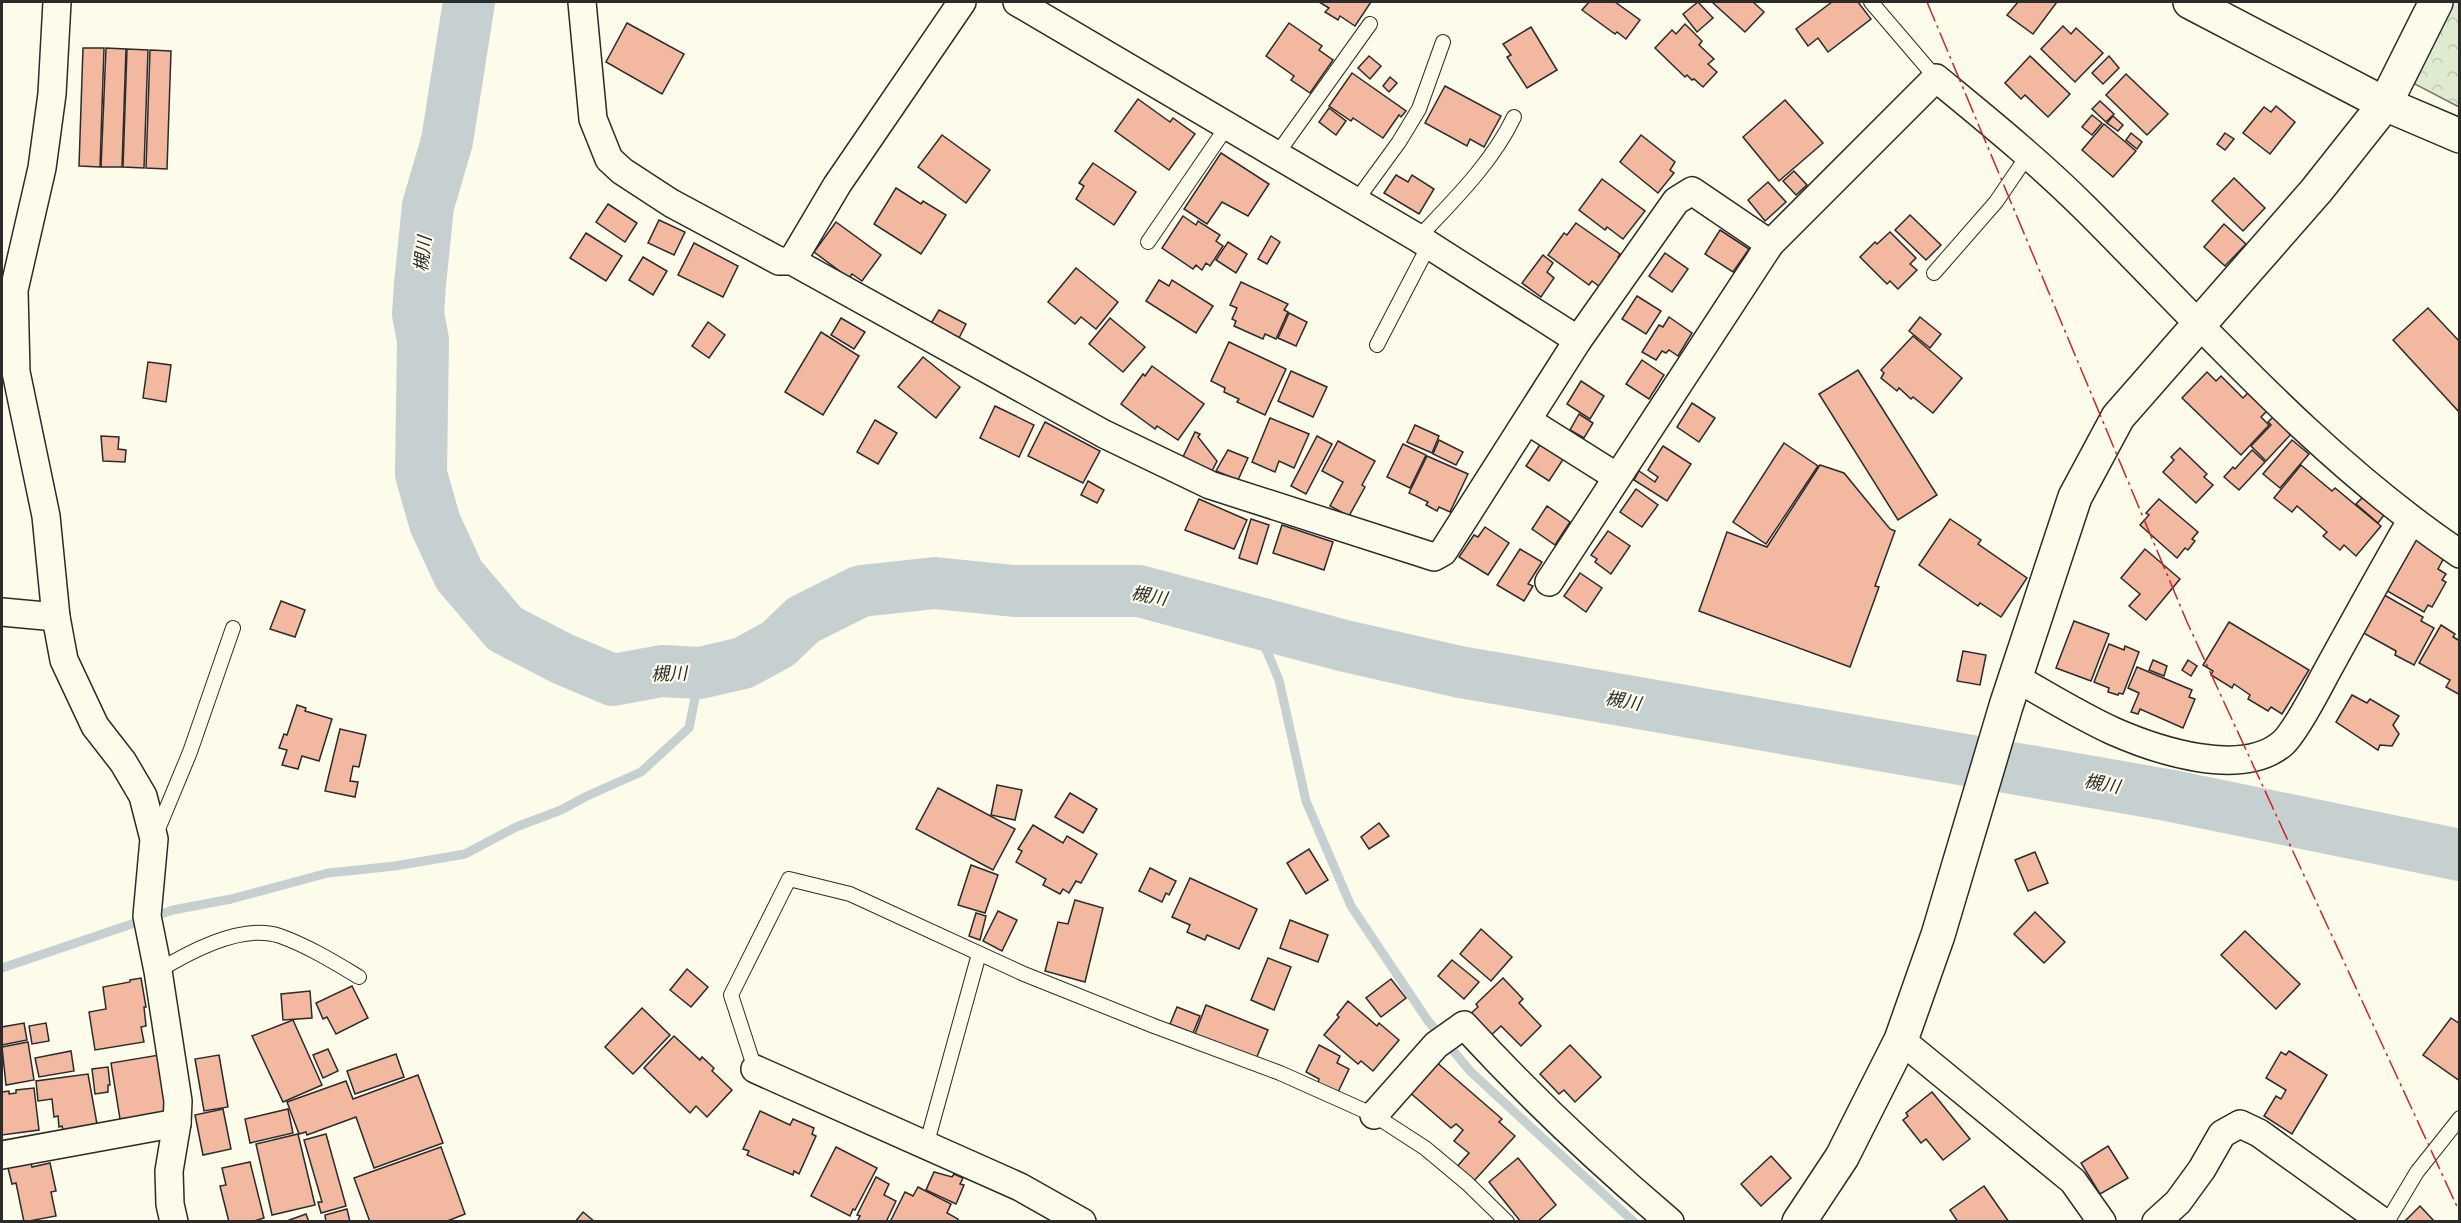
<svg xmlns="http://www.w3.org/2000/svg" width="2461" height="1223" viewBox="0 0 2461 1223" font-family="Rubik,'Noto Sans JP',sans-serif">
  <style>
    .park { fill: url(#park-crowns); stroke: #74746e; stroke-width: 1.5 }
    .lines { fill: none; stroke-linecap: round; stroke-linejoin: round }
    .stream { stroke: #c7d0d0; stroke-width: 9 }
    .river { stroke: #c7d0d0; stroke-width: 52 }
    .building { fill: #f2b8a0; stroke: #2b2b2b; stroke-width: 1.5 }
    .lane-casing { stroke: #2b2b2b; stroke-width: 16 }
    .street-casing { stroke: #2b2b2b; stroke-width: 30 }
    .secondary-casing { stroke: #2b2b2b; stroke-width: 36 }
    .lane { stroke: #fdfbea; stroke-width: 14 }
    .street { stroke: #fdfbea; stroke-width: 27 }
    .secondary { stroke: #fdfbea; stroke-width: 33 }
    .power { stroke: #c62828; stroke-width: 1.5; stroke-dasharray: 21 4.5 3 4.5; stroke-linecap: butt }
    .labels { text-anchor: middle; stroke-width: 4.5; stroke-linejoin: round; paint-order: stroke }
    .water-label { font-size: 18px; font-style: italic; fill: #2b2b2b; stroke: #fdfbea }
  </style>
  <defs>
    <pattern id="park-crowns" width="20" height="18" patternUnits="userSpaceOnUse" patternTransform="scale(1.5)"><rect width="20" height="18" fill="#deebd1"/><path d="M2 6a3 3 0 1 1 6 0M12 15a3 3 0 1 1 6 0" fill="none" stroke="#bfcab4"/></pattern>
  </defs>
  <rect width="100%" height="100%" fill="#fdfbea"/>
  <!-- park -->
  <polygon class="park" points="2453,2 2459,2 2459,107 2409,81"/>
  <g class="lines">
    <!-- stream -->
    <g class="stream">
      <polyline points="1255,623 1279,680 1306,801 1351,906 1428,1021 1471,1072 1634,1222"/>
      <polyline points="2,968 173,910 231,899 328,873 395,866 465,854 516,827 561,810 587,796 641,772 689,728 700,673"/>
    </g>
    <!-- river -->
    <polyline class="river" points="469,2 447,141 428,206 420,284 418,314 423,340 421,474 435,523 459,575 505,629 563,659 613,680 662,671 700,673 743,663 778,644 803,620 861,591 935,583 1014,591 1139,591 1345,646 1460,672 2167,795 2460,855"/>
  </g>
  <!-- building -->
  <g class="building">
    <polygon points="1319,2 1371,2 1355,26 1340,16 1338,20 1325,12 1329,8"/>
    <polygon points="1589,2 1615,2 1640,20 1626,39 1617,32 1615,34 1582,10"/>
    <polygon points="1698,2 1713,18 1697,32 1683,14"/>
    <polygon points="1712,2 1753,2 1764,12 1745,32"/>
    <polygon points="1832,2 1858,2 1871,19 1828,52 1818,38 1808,46 1796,29"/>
    <polygon points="2018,2 2057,2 2033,34 2007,15"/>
    <polygon points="627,23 684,54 662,94 606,62"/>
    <polygon points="1289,23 1322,46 1319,50 1333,60 1310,93 1291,80 1294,76 1266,56"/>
    <polygon points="1685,24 1702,41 1699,45 1714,59 1708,64 1717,72 1703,87 1694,79 1692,80 1687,75 1685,77 1655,48 1672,30 1676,34"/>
    <polygon points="2063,26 2071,34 2076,28 2103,53 2075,82 2041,49"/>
    <polygon points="1531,27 1557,70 1527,88 1507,57 1511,55 1503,44"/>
    <polygon points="83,48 104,48 100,167 79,166"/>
    <polygon points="106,48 126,49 122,167 101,167"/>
    <polygon points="127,49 148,50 144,168 123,167"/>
    <polygon points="150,50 171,51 167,169 146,168"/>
    <polygon points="1369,56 1381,66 1370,79 1358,68"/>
    <polygon points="2030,56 2070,94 2048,117 2025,95 2021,99 2005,83"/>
    <polygon points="2109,56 2119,68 2103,84 2092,73"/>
    <polygon points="1352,73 1406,111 1401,117 1399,115 1383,138 1353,118 1351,121 1329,106"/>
    <polygon points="2126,74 2168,114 2147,135 2106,95"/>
    <polygon points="1390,77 1397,83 1389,92 1383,86"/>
    <polygon points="1445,86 1501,116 1484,147 1470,139 1467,146 1425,123"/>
    <polygon points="1138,99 1170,122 1173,118 1195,134 1169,170 1115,131"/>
    <polygon points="1785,100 1823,143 1779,181 1743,137"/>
    <polygon points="2100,101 2114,114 2106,122 2092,109"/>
    <polygon points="2276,106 2295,122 2270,154 2243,133 2264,107 2271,112"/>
    <polygon points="1329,108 1346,121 1336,135 1319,122"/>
    <polygon points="2092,115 2102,123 2092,135 2082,127"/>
    <polygon points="2113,116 2123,125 2118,131 2107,123"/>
    <polygon points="2104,124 2136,151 2113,177 2082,150"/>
    <polygon points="2131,133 2142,142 2137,149 2126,140"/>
    <polygon points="2225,133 2234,139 2225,150 2217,144"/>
    <polygon points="942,135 990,170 966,203 918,167"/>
    <polygon points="1641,135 1675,162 1670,170 1674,173 1658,193 1620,162"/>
    <polygon points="1221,153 1269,184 1248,216 1222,202 1207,224 1184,209"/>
    <polygon points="1093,163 1136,192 1114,225 1076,199 1084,186 1079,183"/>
    <polygon points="1794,171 1807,185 1796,195 1783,181"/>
    <polygon points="1396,175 1408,182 1412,175 1434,189 1419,214 1384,193"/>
    <polygon points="2234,178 2265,208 2243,231 2212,201"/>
    <polygon points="1602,179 1645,211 1623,239 1607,227 1605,230 1579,210"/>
    <polygon points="1768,182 1786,202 1765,221 1748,200"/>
    <polygon points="896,188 921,204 923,201 946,215 921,254 874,224"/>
    <polygon points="608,204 637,223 625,242 596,222"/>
    <polygon points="1910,215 1941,245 1926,260 1895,230"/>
    <polygon points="1183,216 1196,225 1198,221 1220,235 1216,241 1223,246 1210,266 1206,263 1202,270 1196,265 1193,269 1162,248"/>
    <polygon points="659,220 685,232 674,255 648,243"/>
    <polygon points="836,222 881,255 862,281 852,274 849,278 814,252"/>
    <polygon points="1576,223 1620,254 1618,257 1620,259 1600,287 1592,281 1589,285 1548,255 1564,233 1567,235"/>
    <polygon points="2224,224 2246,244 2225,266 2204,247"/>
    <polygon points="1720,230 1749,249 1733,272 1705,254"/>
    <polygon points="1890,232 1916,258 1910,264 1917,270 1898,289 1890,281 1887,284 1860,257 1875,242 1877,244"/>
    <polygon points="586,233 622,256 606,281 570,258"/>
    <polygon points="1271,236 1280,242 1267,264 1258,259"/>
    <polygon points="1228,242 1247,254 1236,273 1216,260"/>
    <polygon points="694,243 738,266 723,297 678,275"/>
    <polygon points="1665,253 1688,269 1672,292 1649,276"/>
    <polygon points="1543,255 1553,263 1547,272 1554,278 1541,297 1522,283"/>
    <polygon points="643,257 667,271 653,295 629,280"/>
    <polygon points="1076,268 1118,302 1096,329 1081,317 1075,324 1048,302"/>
    <polygon points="1159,280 1169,286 1172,280 1213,306 1196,333 1146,301"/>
    <polygon points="1241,282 1288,304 1284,310 1288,312 1276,339 1265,334 1263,339 1234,326 1236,321 1232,319 1237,308 1230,305"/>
    <polygon points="1637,296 1661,311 1646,334 1622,319"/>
    <polygon points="2428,308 2460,342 2460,413 2393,340"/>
    <polygon points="939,310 966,324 958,340 930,325"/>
    <polygon points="1289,313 1307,322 1296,346 1278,338"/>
    <polygon points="1669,317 1692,333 1678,356 1669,350 1666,353 1662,351 1656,360 1642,352 1659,325 1663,327"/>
    <polygon points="1920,317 1941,334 1930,348 1909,331"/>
    <polygon points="841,318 865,332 854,349 831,335"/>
    <polygon points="1110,318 1145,347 1123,372 1089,344"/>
    <polygon points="708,322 725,335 709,358 692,346"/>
    <polygon points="821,332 859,356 823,415 785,392"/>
    <polygon points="1913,336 1962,378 1933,413 1913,397 1911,399 1899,388 1897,391 1881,378 1884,373 1881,370"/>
    <polygon points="1229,342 1286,369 1265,415 1237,402 1239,399 1224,392 1225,388 1211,381"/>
    <polygon points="923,357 960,387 936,418 898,387"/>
    <polygon points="1642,360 1664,375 1649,399 1626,384"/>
    <polygon points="148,362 171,365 166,402 143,398"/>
    <polygon points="1152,366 1204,404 1178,440 1157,426 1155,429 1121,404 1143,374 1145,376"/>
    <polygon points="1858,370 1937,495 1898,520 1819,394"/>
    <polygon points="1291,371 1327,387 1313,417 1278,401"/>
    <polygon points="2207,372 2216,381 2221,376 2243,398 2248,393 2267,411 2261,417 2269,425 2241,455 2182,398"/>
    <polygon points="1581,381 1604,396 1590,419 1567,404"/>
    <polygon points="1692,403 1715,418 1699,442 1677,427"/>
    <polygon points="995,406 1034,425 1019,457 980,438"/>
    <polygon points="1579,414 1593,423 1584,438 1570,430"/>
    <polygon points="2275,415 2293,432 2266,461 2251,446 2271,425 2268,422"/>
    <polygon points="1270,418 1309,434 1294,468 1279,461 1275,472 1252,462"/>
    <polygon points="875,420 897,433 878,464 857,452"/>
    <polygon points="1045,422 1100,451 1083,483 1028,456"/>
    <polygon points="1415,425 1439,436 1432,453 1407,442"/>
    <polygon points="1195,432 1200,434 1198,437 1217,461 1211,473 1182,459"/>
    <polygon points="101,436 119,437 118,449 126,450 125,462 103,461"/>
    <polygon points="1317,436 1332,444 1306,494 1291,486"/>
    <polygon points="1439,440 1463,452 1456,465 1433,454"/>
    <polygon points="2292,440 2309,454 2280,488 2263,474"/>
    <polygon points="1338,441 1375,461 1362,485 1365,487 1349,516 1330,506 1343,482 1322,471"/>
    <polygon points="1541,443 1564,458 1549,481 1526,466"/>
    <polygon points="1784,443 1818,466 1766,544 1733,522"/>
    <polygon points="1403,444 1426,455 1410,488 1387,477"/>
    <polygon points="1663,446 1691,464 1667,501 1634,480 1639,471 1655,482 1658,477 1648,470"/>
    <polygon points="2180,448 2207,474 2204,477 2213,485 2196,503 2163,472 2174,460 2171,457"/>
    <polygon points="1228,450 1248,458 1238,480 1216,471"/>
    <polygon points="2252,450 2265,462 2239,490 2224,477 2233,467 2235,469"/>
    <polygon points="1427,456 1468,474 1450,512 1439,507 1437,511 1426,505 1428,502 1409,493"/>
    <polygon points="1820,465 1844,473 1890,529 1895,531 1875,586 1879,587 1850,667 1699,611 1727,532 1767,547"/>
    <polygon points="2301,465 2332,491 2335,488 2381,526 2356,556 2344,545 2340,550 2323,536 2327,532 2297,506 2292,512 2274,498"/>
    <polygon points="1088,481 1104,490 1097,503 1081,495"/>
    <polygon points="1636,489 1658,505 1642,527 1620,512"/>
    <polygon points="2363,497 2384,515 2378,523 2356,504"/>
    <polygon points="1199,499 1247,520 1234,549 1185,530"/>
    <polygon points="2159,499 2198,532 2192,539 2195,541 2188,550 2185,548 2177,558 2140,525 2149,515 2146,513"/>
    <polygon points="1547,506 1570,522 1555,545 1532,529"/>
    <polygon points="1251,519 1269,525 1257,564 1239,558"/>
    <polygon points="1950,519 1981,540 1978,544 2027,578 2001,617 1980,603 1978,606 1919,565"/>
    <polygon points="1282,525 1333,542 1324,570 1273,553"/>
    <polygon points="1485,527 1509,543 1488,575 1459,557 1474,535 1478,537"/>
    <polygon points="1608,531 1630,546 1611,574 1595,562 1597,559 1591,555"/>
    <polygon points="2413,535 2446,554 2438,569 2446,574 2442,580 2446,582 2432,607 2428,605 2424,612 2382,588"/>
    <polygon points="1520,549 1542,562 1528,584 1533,586 1524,601 1497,585"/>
    <polygon points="2145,549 2180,579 2146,620 2129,606 2140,594 2121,578"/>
    <polygon points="1580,573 1602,588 1586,612 1564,596"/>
    <polygon points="2379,592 2423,617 2421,621 2434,628 2414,665 2395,655 2396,651 2358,630"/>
    <polygon points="281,601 305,610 295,637 270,629"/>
    <polygon points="2074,621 2109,634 2091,681 2056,668"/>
    <polygon points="2229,622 2309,670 2282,714 2271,707 2268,711 2248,699 2250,695 2234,684 2232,688 2211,675 2213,671 2203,665"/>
    <polygon points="2441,625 2455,634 2453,637 2460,641 2460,695 2446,687 2450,680 2419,663"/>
    <polygon points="2109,644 2124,650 2125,646 2139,652 2123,694 2119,693 2118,695 2108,692 2109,688 2094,682"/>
    <polygon points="1963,651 1986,655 1980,685 1957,681"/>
    <polygon points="2153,660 2167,666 2164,676 2149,670"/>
    <polygon points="2188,660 2197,666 2191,676 2182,670"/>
    <polygon points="2137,667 2192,690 2189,697 2195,699 2183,728 2140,709 2138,714 2131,712 2139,693 2128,688"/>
    <polygon points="2352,695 2367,703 2370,699 2399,716 2393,725 2399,734 2392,746 2380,745 2378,750 2336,722"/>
    <polygon points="297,705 306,708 305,711 332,719 319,761 302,756 298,769 282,765 287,750 279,748 284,734 287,735"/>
    <polygon points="340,729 366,735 359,767 353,766 350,781 358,782 355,797 325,791"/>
    <polygon points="997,785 1022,790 1015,820 991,815"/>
    <polygon points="938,788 1015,829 993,870 916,829"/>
    <polygon points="1070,793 1097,809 1083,833 1055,817"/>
    <polygon points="1379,823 1389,836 1369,849 1361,837"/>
    <polygon points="1033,825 1063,843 1067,836 1097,854 1081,883 1076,881 1069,893 1063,889 1060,894 1043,885 1046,879 1016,862 1022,851 1018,849"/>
    <polygon points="1309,849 1328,880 1306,894 1287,863"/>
    <polygon points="2035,852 2048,883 2028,891 2015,860"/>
    <polygon points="971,865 998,875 985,913 958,905"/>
    <polygon points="1150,868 1176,881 1169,895 1166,893 1162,902 1139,891"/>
    <polygon points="1190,878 1257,909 1239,949 1207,935 1205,940 1187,932 1190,925 1172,917"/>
    <polygon points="1075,900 1103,908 1085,982 1045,971 1058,922 1068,924"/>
    <polygon points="998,911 1017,920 1002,951 983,941"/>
    <polygon points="2035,912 2065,942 2044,963 2014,934"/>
    <polygon points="976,913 986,916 980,940 969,936"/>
    <polygon points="1290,920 1328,935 1318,962 1280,948"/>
    <polygon points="1481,929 1512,957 1491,981 1460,954"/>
    <polygon points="2245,931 2300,984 2276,1009 2221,955"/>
    <polygon points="1268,958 1291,967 1274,1010 1251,1000"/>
    <polygon points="1452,960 1479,982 1464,999 1438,976"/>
    <polygon points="687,969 708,987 691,1007 670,990"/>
    <polygon points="141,978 146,1007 144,1007 146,1026 141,1027 144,1042 95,1050 89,1012 106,1009 103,987 130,982 130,980"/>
    <polygon points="1503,978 1523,999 1519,1003 1541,1026 1521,1046 1501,1026 1488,1038 1467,1017 1478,1007 1476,1004"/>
    <polygon points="1391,979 1406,998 1381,1017 1366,998"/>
    <polygon points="352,986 368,1018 336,1034 327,1017 323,1019 316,1003"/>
    <polygon points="310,991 312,1018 283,1020 281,994"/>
    <polygon points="1348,1001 1377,1026 1379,1023 1399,1040 1373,1071 1361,1061 1358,1064 1324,1035 1339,1017 1337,1015"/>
    <polygon points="1206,1005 1268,1030 1256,1059 1195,1034"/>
    <polygon points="1177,1007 1200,1016 1193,1033 1170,1024"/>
    <polygon points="642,1008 670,1035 633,1074 605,1047"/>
    <polygon points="2451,1018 2460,1024 2460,1081 2423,1055"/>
    <polygon points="293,1020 322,1085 283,1102 252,1036"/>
    <polygon points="24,1023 27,1040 2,1045 2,1027"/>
    <polygon points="46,1023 49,1041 32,1044 29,1026"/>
    <polygon points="674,1036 700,1060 702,1057 714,1068 712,1071 732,1090 707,1117 696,1106 690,1113 644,1068"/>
    <polygon points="28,1042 34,1080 6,1085 2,1047"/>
    <polygon points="1319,1045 1340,1056 1337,1063 1349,1069 1338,1092 1318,1083 1319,1079 1306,1072"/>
    <polygon points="1570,1045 1601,1077 1575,1102 1564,1090 1559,1094 1540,1074"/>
    <polygon points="328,1049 338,1071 323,1078 313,1055"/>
    <polygon points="71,1051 74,1071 39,1077 35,1058"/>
    <polygon points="2289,1051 2327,1075 2292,1134 2264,1116 2276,1096 2281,1099 2286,1090 2266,1078 2281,1052 2286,1055"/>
    <polygon points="396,1054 404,1077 355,1094 347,1071"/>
    <polygon points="159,1055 170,1115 120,1119 111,1063"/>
    <polygon points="219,1055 228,1107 204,1111 195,1059"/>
    <polygon points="1434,1060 1502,1119 1499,1122 1515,1136 1472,1183 1455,1169 1469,1153 1454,1141 1463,1130 1456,1124 1451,1128 1408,1091"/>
    <polygon points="108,1067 110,1085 108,1085 108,1092 95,1094 92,1069"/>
    <polygon points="88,1074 97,1124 63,1130 62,1126 59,1127 58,1116 54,1117 52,1099 38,1101 36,1081"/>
    <polygon points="418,1075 443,1143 374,1168 356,1117 307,1135 306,1132 299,1134 287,1102 346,1081 353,1099"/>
    <polygon points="34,1088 39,1130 2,1135 2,1092 9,1091 9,1094 16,1093 16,1090"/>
    <polygon points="1932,1092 1970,1139 1943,1160 1926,1139 1921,1143 1903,1120 1908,1116 1906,1113"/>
    <polygon points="223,1109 231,1149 203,1155 195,1115"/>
    <polygon points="288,1109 293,1133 250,1143 245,1119"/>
    <polygon points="760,1111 790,1125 793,1119 814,1128 812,1134 816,1136 799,1174 794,1171 793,1175 747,1155 749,1151 743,1149"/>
    <polygon points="298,1134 315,1205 272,1215 256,1144"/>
    <polygon points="326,1134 346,1206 321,1213 318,1202 322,1202 304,1140"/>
    <polygon points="2108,1146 2128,1178 2100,1194 2081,1163"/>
    <polygon points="441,1147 465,1214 445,1222 370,1222 354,1178"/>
    <polygon points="836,1147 877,1168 855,1210 853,1209 850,1216 811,1196"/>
    <polygon points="1771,1156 1791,1178 1761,1206 1741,1184"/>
    <polygon points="1518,1158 1556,1205 1537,1222 1521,1222 1489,1182"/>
    <polygon points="250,1162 264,1218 251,1222 229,1222 220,1186 226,1185 222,1168"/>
    <polygon points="31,1163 32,1167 50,1163 56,1191 51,1192 56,1216 24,1222 16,1183 12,1184 8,1168"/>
    <polygon points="934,1172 952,1177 954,1174 963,1178 960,1184 964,1185 956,1204 926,1190"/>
    <polygon points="876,1177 889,1184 884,1195 896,1201 886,1222 861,1222 858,1220 860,1216 857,1215"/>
    <polygon points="1984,1186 2009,1222 1958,1222 1950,1210"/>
    <polygon points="918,1187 951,1204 947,1213 958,1219 957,1222 890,1222 905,1192 913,1196"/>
    <polygon points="2420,1206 2435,1222 2404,1222"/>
    <polygon points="347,1209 350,1222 326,1222 325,1215"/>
    <polygon points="583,1212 595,1222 575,1222"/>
    <polygon points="306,1214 309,1222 284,1222"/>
  </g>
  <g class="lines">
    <defs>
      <g id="lane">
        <polyline points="1871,2 1936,78"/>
        <polyline points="1277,154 1370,24"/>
        <polyline points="1356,201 1399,142 1419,109 1443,42"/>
        <path d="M1418 238C1453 201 1492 163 1514 117"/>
        <polyline points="1148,242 1228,125"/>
        <polyline points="1934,273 1996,202 2028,155"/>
        <polyline points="1377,345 1429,245"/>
        <polyline points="156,834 190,752 233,628"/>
        <path d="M158 971C189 952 243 923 280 936 308 946 334 962 359 977"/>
        <polyline points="755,1069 731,995 789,879 850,894 1024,974 1154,1026 1280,1073 1374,1115 1425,1148 1467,1183 1507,1222"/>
        <polyline points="926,1146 979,954"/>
        <polyline points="2387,1222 2417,1172 2460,1118"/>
      </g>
      <g id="street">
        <polyline points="57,2 52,94 42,168 14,290 16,372 46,516 56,617 64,660 95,726 123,762 143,796 154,839 147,916 158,971 178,1101 177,1123 169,1171 170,1204 174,1222"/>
        <polyline points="582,2 593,119 609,159 622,171 671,203 779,261 792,261 1104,434 1210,485 1434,557 1443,552 1578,340 1676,201 1692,191 1770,244"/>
        <polyline points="1017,2 1418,238 1578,340"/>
        <polyline points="792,261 837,185 962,2"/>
        <polyline points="1528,421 1617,477"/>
        <path d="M1549 582 1770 244 1936 78C1987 120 2039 162 2086 209 2206 329 2319 459 2460 554"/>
        <polyline points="2,612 56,617"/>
        <path d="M2016 678C2048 696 2080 716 2113 731 2156 750 2242 779 2283 743 2296 731 2317 690 2326 673 2354 622 2382 571 2411 521"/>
        <polyline points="1901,1040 2073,1181 2102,1222"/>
        <polyline points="755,1069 1020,1187 1082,1222"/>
        <path d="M1374 1115 1436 1045 1464 1025C1528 1095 1597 1160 1670 1222"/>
        <polyline points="2,1155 177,1123"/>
        <polyline points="2156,1222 2178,1202 2202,1169 2222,1134 2240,1124 2259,1133 2383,1222"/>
      </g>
      <g id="secondary">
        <polyline points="2190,2 2385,104 2460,136"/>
        <polyline points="1799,1222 1842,1157 1901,1040 1938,935 2006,706 2075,497 2118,417 2316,191 2385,104 2436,2"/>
      </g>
    </defs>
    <!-- lane casing -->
    <use href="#lane" class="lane-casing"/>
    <!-- street casing -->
    <use href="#street" class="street-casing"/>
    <!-- secondary casing -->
    <use href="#secondary" class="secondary-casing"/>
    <!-- lane -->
    <use href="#lane" class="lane"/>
    <!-- street -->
    <use href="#street" class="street"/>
    <!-- secondary -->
    <use href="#secondary" class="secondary"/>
    <!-- power -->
    <polyline class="power" points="1927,2 2187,622 2460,1213"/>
  </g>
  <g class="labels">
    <!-- water labels -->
    <g class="water-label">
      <text transform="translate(423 254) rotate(-84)" y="6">槻川</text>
      <text transform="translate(1149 596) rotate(10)" y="6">槻川</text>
      <text transform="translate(669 674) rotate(-2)" y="6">槻川</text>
      <text transform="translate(1623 701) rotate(10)" y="6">槻川</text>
      <text transform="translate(2102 784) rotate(10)" y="6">槻川</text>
    </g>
  </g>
  <!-- border -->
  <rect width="2461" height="1223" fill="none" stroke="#2b2b2b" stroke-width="6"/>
</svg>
